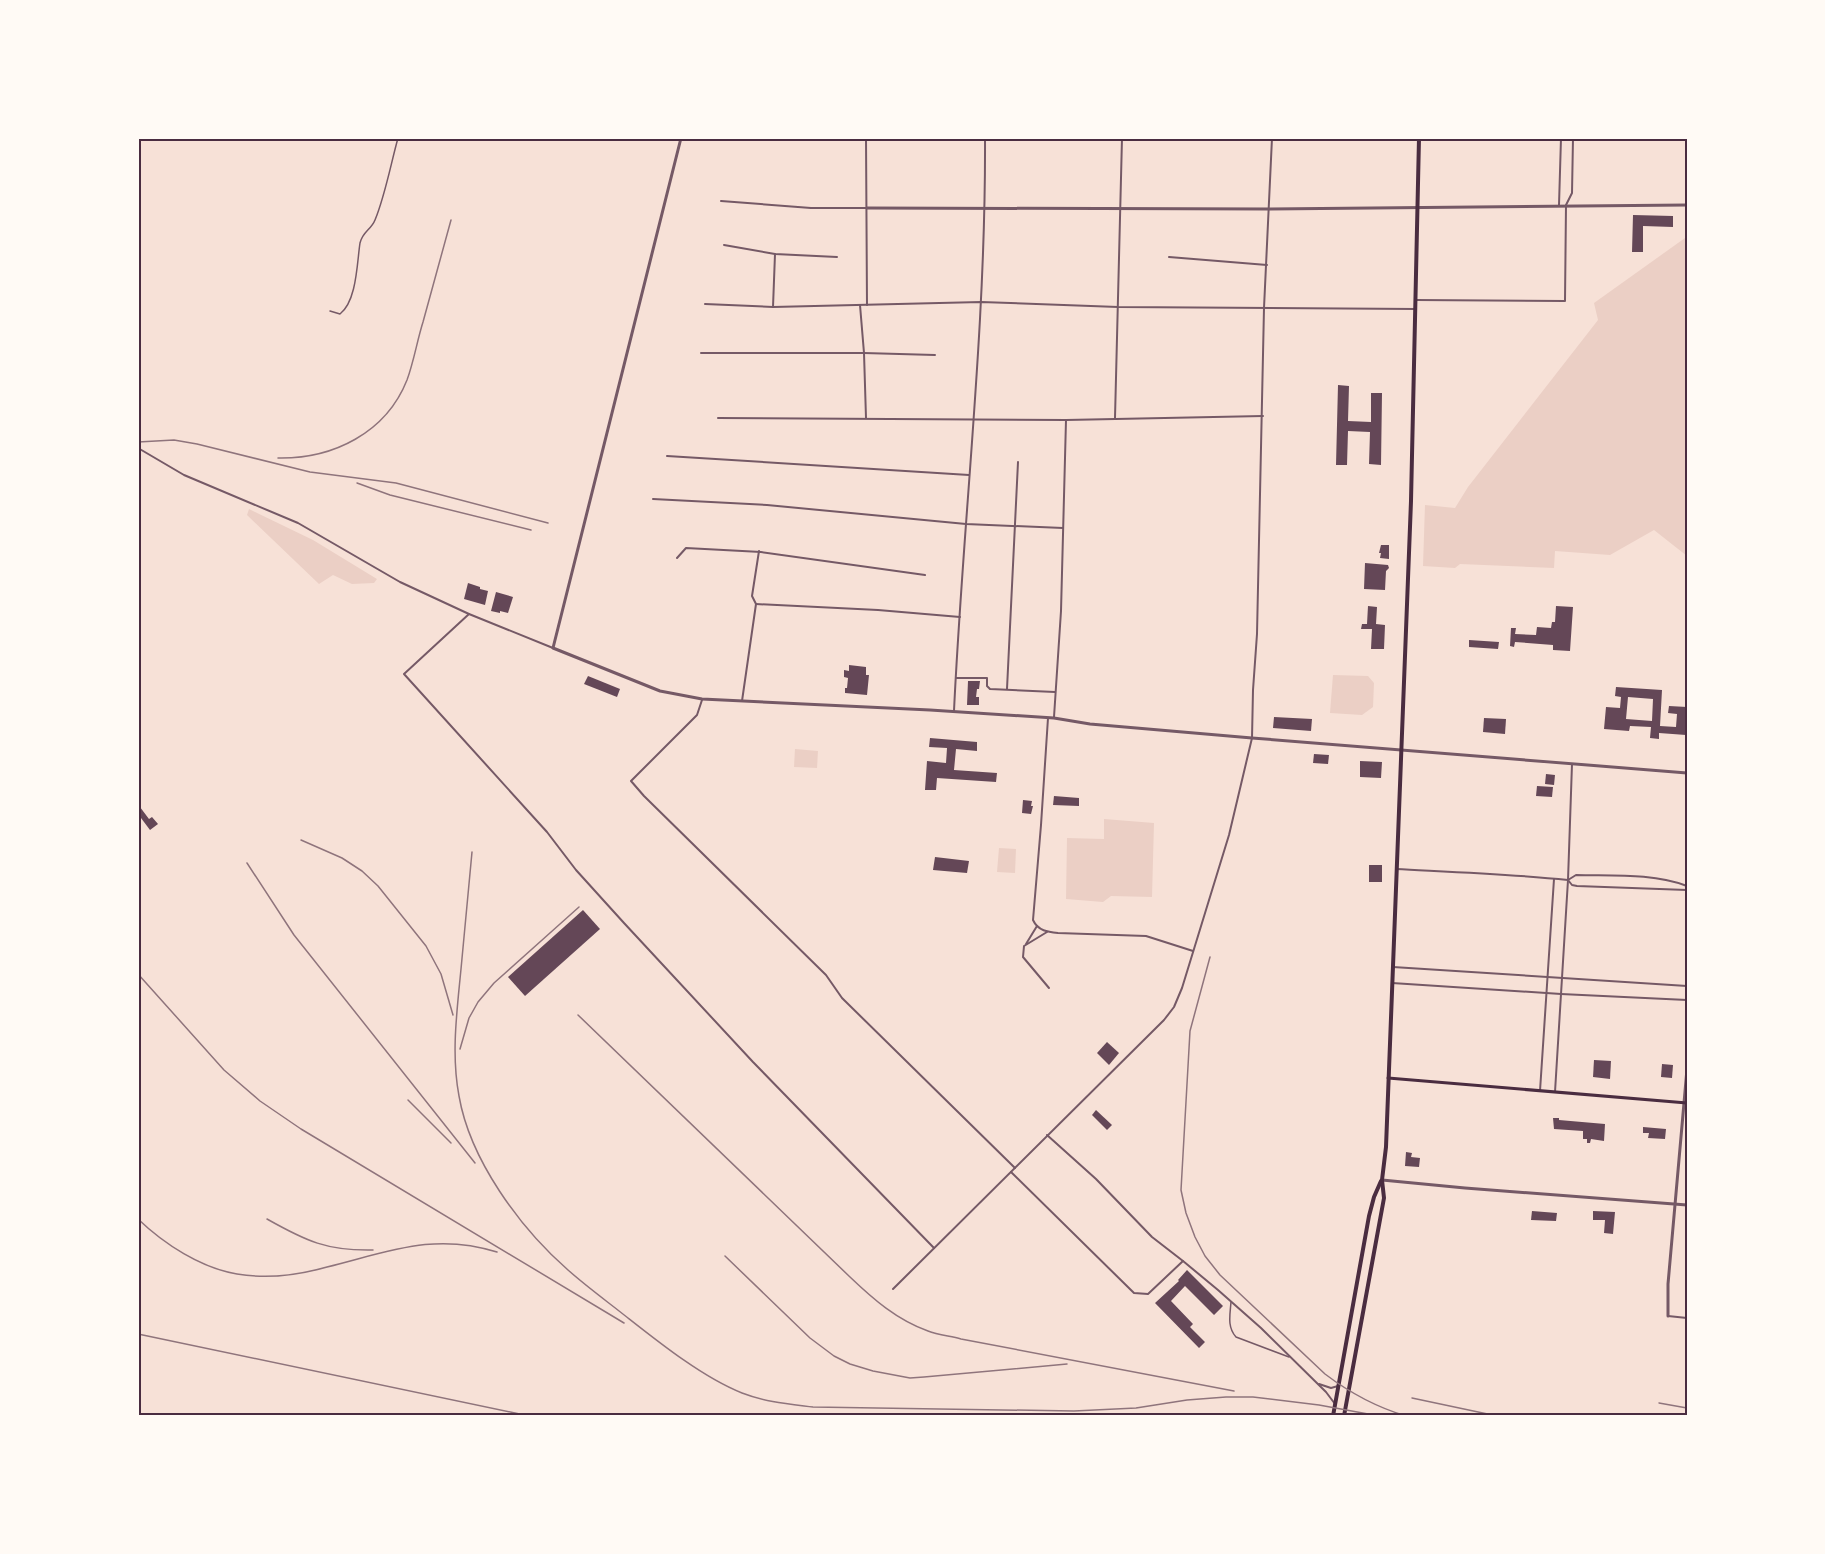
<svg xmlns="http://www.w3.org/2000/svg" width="1825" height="1554" viewBox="0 0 1825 1554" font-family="'DM Sans',sans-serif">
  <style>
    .green { fill: #ebcfc5 }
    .building { fill: #644757; fill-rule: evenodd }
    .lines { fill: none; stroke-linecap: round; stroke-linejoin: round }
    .service { stroke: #755966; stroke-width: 1.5 }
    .minor { stroke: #755966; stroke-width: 2 }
    .tertiary { stroke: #755966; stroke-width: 3 }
    .secondary { stroke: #4a2c40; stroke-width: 3 }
    .primary { stroke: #4a2c40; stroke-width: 4 }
    .rail { stroke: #8f747c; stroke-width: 1.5 }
    .neatline { fill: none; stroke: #4a2c40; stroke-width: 2 }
  </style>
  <rect width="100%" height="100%" fill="#f7e1d7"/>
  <!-- green -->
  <g class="green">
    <polygon points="1685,238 1687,238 1687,556 1654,530 1610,555 1555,551 1554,568 1460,564 1455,568 1423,566 1425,505 1455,508 1468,487 1598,320 1594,303"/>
    <polygon points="249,509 313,540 377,579 374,583 352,584 333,575 319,584 247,515"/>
    <polygon points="1333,675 1368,676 1374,683 1373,707 1362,715 1330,713"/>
    <polygon points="795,749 818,751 817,768 794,767"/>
    <polygon points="1104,819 1154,823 1152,897 1111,896 1103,902 1066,899 1067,838 1104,839"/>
    <polygon points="999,848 1016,849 1015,873 997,872"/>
  </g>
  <!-- building -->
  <g class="building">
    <polygon points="1633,215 1673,216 1673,227 1643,226 1643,252 1632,252"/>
    <polygon points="1338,385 1349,386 1348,421 1371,422 1371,393 1382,393 1381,465 1369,464 1370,432 1348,431 1347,465 1336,465"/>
    <polygon points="1381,545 1389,545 1389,559 1380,558 1381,553 1379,553"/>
    <polygon points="1365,563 1388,565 1389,568 1386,571 1385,590 1364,589"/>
    <polygon points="468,583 480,587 480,589 488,591 485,605 464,599"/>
    <polygon points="496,592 513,597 508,613 500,611 500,613 491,611"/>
    <polygon points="1368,606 1377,607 1376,624 1385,625 1384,649 1371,649 1372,629 1361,629 1362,624 1367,624"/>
    <polygon points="1556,606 1573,607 1570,651 1553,650 1553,645 1515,642 1514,647 1510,646 1511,628 1516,628 1515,634 1536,635 1537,627 1551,628 1552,622 1555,622"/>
    <polygon points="1469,640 1499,642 1498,649 1469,647"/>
    <polygon points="849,665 866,667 866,675 869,675 867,695 845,693 845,688 847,688 848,678 844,677 844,670 849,671"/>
    <polygon points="588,676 620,689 617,697 584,684"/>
    <polygon points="968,681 980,681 979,689 977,689 976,697 979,697 979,705 967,705"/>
    <path d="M1616 687 1662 690 1660 726 1676 727 1677 714 1668 713 1669 706 1687 707 1686 735 1659 733V739L1650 738 1651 727 1630 726 1629 731 1604 729 1606 707 1620 708 1621 697 1615 696ZM1628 697 1653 699 1652 721 1626 719Z"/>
    <polygon points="1274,717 1312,719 1311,731 1273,728"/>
    <polygon points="1484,718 1506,719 1505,734 1483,732"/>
    <polygon points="930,738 977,742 977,751 956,749 954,770 997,773 996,782 937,778 936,790 925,790 927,761 946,763 947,748 929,747"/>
    <polygon points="1314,754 1329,755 1328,764 1313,763"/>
    <polygon points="1360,761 1382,762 1381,778 1360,777"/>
    <polygon points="1546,774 1555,775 1554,785 1545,784"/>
    <polygon points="1537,786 1553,787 1552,797 1536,796"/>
    <polygon points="1054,796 1079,798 1079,806 1053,805"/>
    <polygon points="1023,800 1032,801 1031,806 1033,806 1031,814 1022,813"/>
    <polygon points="140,807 149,819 152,817 158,824 150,830 138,814 138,809"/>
    <polygon points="935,857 969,861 967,873 933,870"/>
    <rect x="1369" y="865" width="13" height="17"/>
    <polygon points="583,910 600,929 525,996 508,977"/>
    <polygon points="1107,1042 1119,1053 1109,1065 1097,1053"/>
    <polygon points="1594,1060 1611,1061 1610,1079 1593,1077"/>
    <polygon points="1662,1064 1673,1065 1672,1078 1661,1077"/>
    <polygon points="1096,1110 1112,1125 1107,1130 1092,1115"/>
    <polygon points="1553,1118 1559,1118 1559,1120 1605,1124 1604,1141 1591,1139 1590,1143 1587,1143 1587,1139 1583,1139 1583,1131 1554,1129"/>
    <polygon points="1643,1127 1666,1129 1665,1139 1648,1138 1649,1133 1643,1133"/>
    <polygon points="1406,1152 1412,1153 1411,1157 1420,1158 1419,1167 1405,1166"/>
    <polygon points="1532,1211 1557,1213 1556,1221 1531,1220"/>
    <polygon points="1593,1211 1615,1212 1613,1234 1604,1233 1605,1220 1593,1220"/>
    <polygon points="1187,1270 1223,1306 1214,1315 1185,1286 1171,1301 1193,1324 1190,1327 1205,1342 1199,1348 1155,1303 1179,1281 1178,1280"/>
  </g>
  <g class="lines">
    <!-- service -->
    <g class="service">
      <path d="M330 311 340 314C357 301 357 262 360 243 363 231 371 230 375 220 385 196 391 163 398 138"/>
      <path d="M1231 1302C1230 1315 1227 1327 1236 1337L1289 1357"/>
    </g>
    <!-- minor -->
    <g class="minor">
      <polyline points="866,138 867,305"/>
      <polyline points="721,201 811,208 867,208"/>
      <polyline points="1559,205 1561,138"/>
      <polyline points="724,245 775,254 837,257"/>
      <polyline points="1169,257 1267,265"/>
      <polyline points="1416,300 1565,301 1566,205 1572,193 1573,138"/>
      <polyline points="705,304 773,307 981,302 1118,307 1416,309"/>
      <polyline points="860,305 864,353 866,418"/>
      <polyline points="773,307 775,254"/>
      <polyline points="701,353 864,353 935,355"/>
      <polyline points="718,418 1066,420 1263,416"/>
      <polyline points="1115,418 1122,138"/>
      <polyline points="138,448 184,475 298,523 400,582 469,614 553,648"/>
      <polyline points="667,456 969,475"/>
      <polyline points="653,499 767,505 966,524 1063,528"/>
      <polyline points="677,558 686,548 761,552 925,575"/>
      <polyline points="756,604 878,610 960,617"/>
      <polyline points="469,614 404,674 547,832 576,870 624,923 753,1062 934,1248"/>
      <polyline points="956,678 987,678 987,686 990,689 1055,692"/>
      <polyline points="1007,689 1018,462"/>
      <polyline points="702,700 697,715 631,781 644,796 826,975 842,998 1015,1168"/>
      <polyline points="742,701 756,604 752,596 759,551"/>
      <path d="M954 711C963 520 986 330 985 138"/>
      <polyline points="1054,717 1061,611 1066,420"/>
      <path d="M1048 718 1041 825 1033 920C1038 931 1048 932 1058 933L1146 936 1193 951"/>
      <path d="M1396 869C1454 872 1511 874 1568 880L1572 885 1577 886 1687 890"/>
      <path d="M1568 880 1576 875C1612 876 1653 873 1687 886"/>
      <polyline points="1047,932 1024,946 1023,957 1049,988"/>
      <polyline points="1026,944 1037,926"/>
      <polyline points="1393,967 1687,986"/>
      <polyline points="1392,983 1561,994 1687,1000"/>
      <polyline points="1540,1091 1554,879"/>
      <polyline points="1555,1092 1568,880 1572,764"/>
      <polyline points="1047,1135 1096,1179 1152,1237 1183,1261"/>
      <polyline points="1011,1172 1134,1293 1148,1294 1183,1261 1218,1290 1261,1328 1326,1392 1335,1404"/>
      <polyline points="893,1289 1164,1020 1174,1007 1182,988 1229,835 1252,738 1253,690 1257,634 1264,308 1272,138"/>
      <polyline points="1668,1316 1687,1318"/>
      <polyline points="1319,1384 1331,1388 1338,1386"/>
    </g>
    <!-- tertiary -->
    <g class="tertiary">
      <polyline points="681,138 553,648 660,691 702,699 930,710 1054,718 1090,724 1252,738 1687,773"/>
      <polyline points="867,208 1269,209 1687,205"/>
      <polyline points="1382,1180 1465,1188 1687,1205"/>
      <polyline points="1668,1316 1668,1284 1687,1069"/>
    </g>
    <!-- secondary -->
    <polyline class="secondary" points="1388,1078 1687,1103"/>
    <!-- primary -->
    <g class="primary">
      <polyline points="1333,1416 1369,1216 1374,1197 1381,1181"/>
      <polyline points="1344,1416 1384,1198 1382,1180 1386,1147 1411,501 1419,138"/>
    </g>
    <!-- rail -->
    <g class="rail">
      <polyline points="138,442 174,440 197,444 310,472 396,483 548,523"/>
      <path d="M278 458C333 459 386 433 407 380 414 361 417 341 423 322 432 288 442 254 451 220"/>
      <polyline points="357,483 390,495 531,530"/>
      <polyline points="301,840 342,858 362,871 378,886 426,946 441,974 453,1015"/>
      <path d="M472 852C468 891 465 930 461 969 457 1011 451 1054 459 1096 470 1160 520 1228 568 1270 587 1287 608 1302 628 1318 661 1344 704 1378 742 1393 765 1402 789 1404 813 1407L1074 1411 1136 1408 1187 1400 1226 1397H1253L1319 1405 1379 1416"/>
      <polyline points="247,863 294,935 475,1163"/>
      <path d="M1210 957 1190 1031 1181 1190 1186 1213 1195 1237 1205 1256 1220 1275 1325 1374C1350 1393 1376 1407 1406 1416"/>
      <polyline points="138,974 224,1070 260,1101 301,1129 624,1323"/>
      <path d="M578 1015 850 1277C873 1299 897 1320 928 1331 938 1335 950 1336 961 1339L1234 1391"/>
      <polyline points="460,1049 469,1018 478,1002 494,983 579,907"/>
      <polyline points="408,1100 451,1143"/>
      <path d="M138 1219C164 1244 201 1268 237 1274 266 1279 299 1275 327 1267 388 1252 434 1232 497 1252"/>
      <path d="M267 1219C306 1241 327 1251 373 1250"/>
      <polyline points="725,1256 810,1338 834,1356 850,1364 873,1371 910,1378 924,1377 1067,1364"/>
      <polyline points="138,1334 529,1416"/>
      <polyline points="1412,1398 1497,1416"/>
      <polyline points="1659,1403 1687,1408"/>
    </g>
  </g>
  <!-- border -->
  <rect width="1825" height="1554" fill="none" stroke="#fffaf5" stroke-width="279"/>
  <rect x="140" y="140" width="1546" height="1274" class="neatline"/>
</svg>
